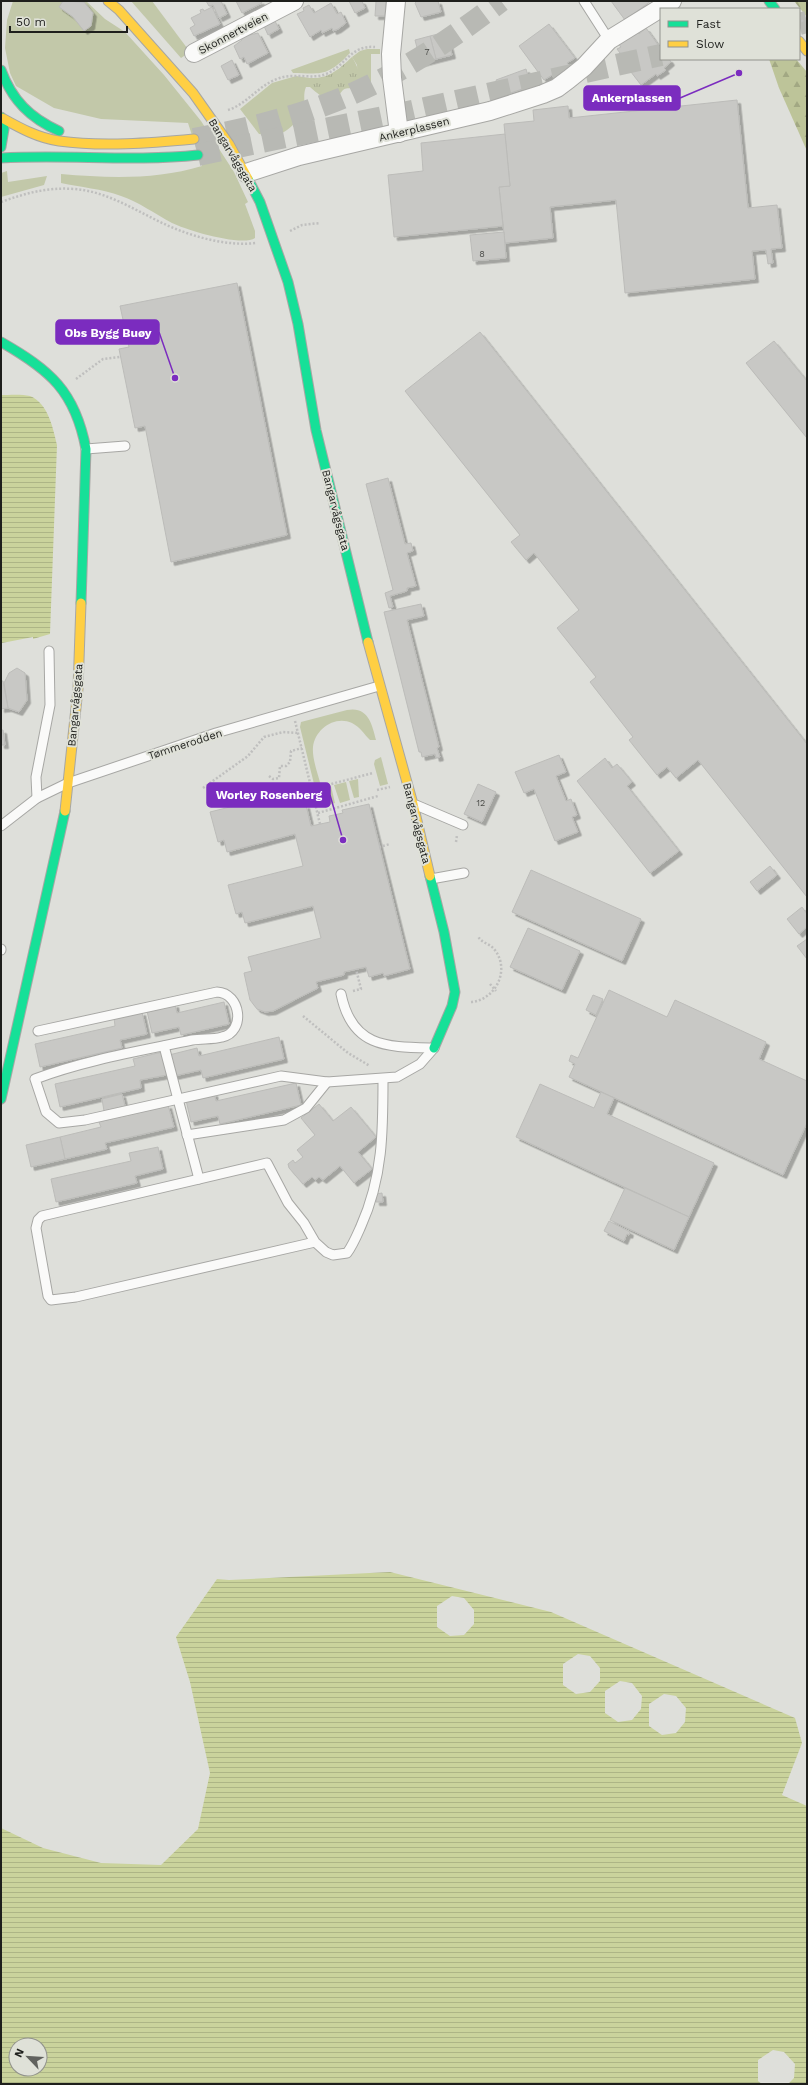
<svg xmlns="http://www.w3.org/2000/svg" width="808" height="2085" viewBox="0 0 808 2085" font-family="'Work Sans',sans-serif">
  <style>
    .grass { fill: #c2c8a9 }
    .forest { fill: url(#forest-firs) }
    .park { fill: url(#park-tufts) }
    .water { fill: url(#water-rules); fill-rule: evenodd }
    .building { fill: #c8c8c5; stroke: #bcbcb9; filter: url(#shadow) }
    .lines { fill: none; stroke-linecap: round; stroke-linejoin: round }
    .highway-tunnel { stroke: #b8b9b4; stroke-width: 22; stroke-dasharray: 22 11; stroke-linecap: butt }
    .lane-casing { stroke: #a7a7a4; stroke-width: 11 }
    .street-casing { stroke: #a7a7a4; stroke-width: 20 }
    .fast-casing { stroke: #a7a7a4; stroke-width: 11 }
    .slow-casing { stroke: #a7a7a4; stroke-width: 11 }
    .path { stroke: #bfbfbe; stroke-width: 2.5; stroke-dasharray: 2 2; stroke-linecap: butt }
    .lane { stroke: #fafaf9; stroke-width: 9 }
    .street { stroke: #fafaf9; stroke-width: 18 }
    .fast { stroke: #16e098; stroke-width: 9 }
    .slow { stroke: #ffcf43; stroke-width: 9 }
    .labels { text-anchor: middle; stroke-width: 4; stroke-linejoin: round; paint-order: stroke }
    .number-label { font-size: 9px; fill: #4a4b48 }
    .street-label { font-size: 11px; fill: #1e1f1c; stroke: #dfe1d8 }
    .leader { fill: none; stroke: #7b2cbf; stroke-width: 1.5 }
    .callout-dot { fill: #7b2cbf; stroke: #dfe1d8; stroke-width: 1.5 }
    .callout { fill: #7b2cbf; stroke: #7b2cbf; stroke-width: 1.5 }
    .callout-label { font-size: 12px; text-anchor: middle; font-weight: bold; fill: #fff }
  </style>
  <defs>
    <pattern id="forest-firs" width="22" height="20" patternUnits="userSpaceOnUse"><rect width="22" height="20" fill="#bdc499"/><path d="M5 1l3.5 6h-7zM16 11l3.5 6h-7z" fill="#a2a883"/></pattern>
    <pattern id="park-tufts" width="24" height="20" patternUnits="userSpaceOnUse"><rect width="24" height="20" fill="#c2c8a9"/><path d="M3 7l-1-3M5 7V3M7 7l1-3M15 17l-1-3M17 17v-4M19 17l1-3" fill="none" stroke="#a6ab91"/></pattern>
    <pattern id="water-rules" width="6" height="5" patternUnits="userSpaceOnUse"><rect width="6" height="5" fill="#cad39c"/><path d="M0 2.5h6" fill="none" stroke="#adb586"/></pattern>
    <filter id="shadow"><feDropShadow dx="3.5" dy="3.5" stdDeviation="0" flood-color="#0004"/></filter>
  </defs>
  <rect width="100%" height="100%" fill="#dedfda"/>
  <!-- grass -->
  <g class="grass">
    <path d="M13 1H86L105 19 125 32 164 75 201 121 234 172 248 202 245 204 255 231V238C242 247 186 230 172 223 155 214 139 202 121 196 102 189 80 187 61 183V174C108 178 156 180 202 166L188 123 101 119 54 108 16 86 10 73 5 48 7 20Z"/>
    <polygon points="131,1 152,1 190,52 181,58"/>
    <path d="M349 49 350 53C328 76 323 74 293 73L291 70Z"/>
    <polygon points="367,49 380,49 380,54 371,54 371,86 368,90 364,91 355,87 358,83 357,65 352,57 360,51"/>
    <path d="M296 76 310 78V87H306C303 94 305 99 304 105 302 119 286 135 272 136 268 136 263 134 259 134L240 109 272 83Z"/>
    <polygon points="7,171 8,182 47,176 44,185 1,197 1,173"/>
    <path d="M347 710C368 706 372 724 376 740H370C364 734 360 727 352 723 335 715 315 729 313 747 312 759 318 774 321 786L315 788 300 727 301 722Z"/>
    <polygon points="381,757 388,784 380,786 374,764 375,760"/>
    <polygon points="358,779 359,797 354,798 349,781"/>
    <polygon points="346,782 350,800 340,803 334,785"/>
    <polygon points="331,786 335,803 329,805 322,788"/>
  </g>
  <!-- forest -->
  <g class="forest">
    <polygon points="794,1 807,1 807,17"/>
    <polygon points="769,59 796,59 807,72 807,151 779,88"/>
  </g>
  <!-- park -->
  <path class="park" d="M352 57C356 63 365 81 355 87 352 89 347 87 343 90 340 93 338 97 335 100 325 101 317 93 310 87V78C329 79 339 69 352 57Z"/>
  <!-- water -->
  <g class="water">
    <path d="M1 395C9 395 22 394 30 396 48 403 53 428 57 445L50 634 33 639V637L2 643Z"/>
    <path d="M390 1572 551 1612 795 1718 802 1743 782 1795 807 1806V2084H788L794 2078 795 2064 784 2052 773 2050 758 2060V2081L762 2084H1V1828L43 1848 101 1863 161 1865 198 1829 210 1773 190 1682 176 1637 217 1579 229 1580ZM452 1596 464 1598 474 1610V1624L464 1635 450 1636 437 1627V1606ZM578 1654 590 1656 600 1668V1681L590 1692 576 1694 563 1685V1664ZM620 1681 632 1683 642 1696 641 1709 632 1720 618 1722 605 1713V1691ZM664 1694 676 1696 686 1708 685 1722 676 1733 662 1735 649 1726V1704ZM16 2045H40V2069H16Z"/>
  </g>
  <!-- building -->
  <g class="building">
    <polygon points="63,1 84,2 93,13 91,26 84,31 73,17 59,7"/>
    <polygon points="206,1 221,1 227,14 219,18 213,5 209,6"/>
    <polygon points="236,1 261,1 262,3 242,13"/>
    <polygon points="349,1 362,1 365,8 355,13"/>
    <polygon points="376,1 386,1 385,16 375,16"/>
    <polygon points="417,1 438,1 441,12 421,17 415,3"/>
    <polygon points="611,1 651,1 625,20"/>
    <polygon points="331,3 337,14 341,12 346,23 338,29 333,31 332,28 322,33 321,30 310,37 297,14 304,11 303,8 309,5 314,13"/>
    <polygon points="212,7 220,24 194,36 190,28 195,25 191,18 201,13 200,10 203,9 204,11"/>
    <polygon points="275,21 279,29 268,35 264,26"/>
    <polygon points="549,24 575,58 567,63 571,68 555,80 552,75 544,80 519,46"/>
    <polygon points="646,28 661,49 661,59 669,59 671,62 664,68 666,70 657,76 656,74 641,85 618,55 620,53 617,49 621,47 616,41 635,29 639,34"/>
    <polygon points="446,32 452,55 436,59 430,36"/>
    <polygon points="258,33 268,53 247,64 244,57 240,59 234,46 242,40 241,37"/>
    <polygon points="430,36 436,59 421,63 415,40"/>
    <polygon points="232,60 239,75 228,80 221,66"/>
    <polygon points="526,69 531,86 502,96 496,80"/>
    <polygon points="737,100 748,208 777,205 782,248 771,249 773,263 768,264 766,250 752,251 755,279 625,293 616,200 550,207 553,238 505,243 499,187 510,186 504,124 534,121 533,110 568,106 569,118"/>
    <polygon points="505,134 510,186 499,187 503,226 394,237 388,175 423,171 421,143"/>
    <polygon points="504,232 506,258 473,261 470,235"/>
    <polygon points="237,283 287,535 171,562 145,426 135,428 119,349 129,347 120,306"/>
    <polygon points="480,332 807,744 807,897 698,760 676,778 667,767 657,775 629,740 633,737 590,682 596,677 557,628 579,610 534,553 526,560 511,542 520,535 405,391"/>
    <polygon points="774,341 807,381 807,438 746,363"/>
    <polygon points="388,478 405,544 411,543 413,551 407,553 416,586 407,588 407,591 390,596 393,607 389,608 385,593 393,590 366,484"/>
    <polygon points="421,604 424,616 407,620 439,747 437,748 440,757 436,758 435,754 422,757 421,752 419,752 384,612"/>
    <polygon points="17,668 25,673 27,700 19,712 8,708 4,683 9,673"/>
    <polygon points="1,681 3,681 8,708 1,709"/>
    <polygon points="1,730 3,730 5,745 1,745"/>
    <polygon points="559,755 566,772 556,776 566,801 571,799 577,815 572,817 578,832 555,841 534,789 524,793 515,772"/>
    <polygon points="605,758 612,768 617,764 632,782 627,786 679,851 650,873 577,781"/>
    <polygon points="478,784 496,792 482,822 464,814"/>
    <polygon points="298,790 302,806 306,805 311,826 330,822 329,816 343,813 342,810 369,804 410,969 384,976 383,973 369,977 366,967 344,972 344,975 316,982 318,988 273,1011 265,1012 257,1009 250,1000 244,973 252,971 248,957 321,938 313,906 245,923 242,912 236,914 228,885 303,866 295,834 227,852 224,840 218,842 210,812"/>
    <polygon points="770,866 777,875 757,891 750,882"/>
    <polygon points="531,870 641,919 622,961 512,912"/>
    <polygon points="802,907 807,914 807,927 799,934 787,919"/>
    <polygon points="528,928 580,951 562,990 510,967"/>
    <polygon points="807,939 807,959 797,946"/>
    <polygon points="609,990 667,1017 675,1000 766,1042 759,1059 807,1081 807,1123 783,1175 569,1077 575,1064 569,1061 571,1055 578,1058"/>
    <polygon points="593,995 603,999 596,1015 586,1010"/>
    <polygon points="224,1002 229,1024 181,1035 179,1027 152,1033 147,1011 175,1004 177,1013"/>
    <polygon points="142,1012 147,1034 120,1040 122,1048 40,1067 35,1044 115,1026 114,1018"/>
    <polygon points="279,1037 284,1059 203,1078 201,1070 174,1076 169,1055 197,1048 199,1056"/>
    <polygon points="162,1052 167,1075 140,1080 141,1088 60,1107 55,1084 135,1066 133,1059"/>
    <polygon points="296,1083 301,1105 220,1124 218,1116 191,1122 186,1100 214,1093 216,1101"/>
    <polygon points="540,1084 594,1108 601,1092 614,1098 607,1114 714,1163 689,1217 516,1137"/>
    <polygon points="122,1094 125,1106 104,1111 102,1099"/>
    <polygon points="319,1104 333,1121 351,1107 376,1137 358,1152 372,1169 354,1183 340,1166 323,1180 319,1177 315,1180 312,1177 303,1184 289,1168 288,1164 293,1160 295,1163 303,1157 297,1150 315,1135 301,1118"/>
    <polygon points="168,1105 174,1127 105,1143 107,1149 65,1159 60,1137 101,1127 99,1122"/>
    <polygon points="60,1137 65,1159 31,1167 26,1145"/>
    <polygon points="158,1147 163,1169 135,1176 137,1183 56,1202 51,1179 131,1161 129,1153"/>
    <polygon points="625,1188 689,1217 674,1250 610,1220"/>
    <polygon points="382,1193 383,1202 376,1202 376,1194"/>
    <polygon points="609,1221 630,1232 629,1235 627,1234 624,1241 604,1231"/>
  </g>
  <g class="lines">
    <!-- highway-tunnel -->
    <g class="highway-tunnel">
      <polyline points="799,24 807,22"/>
      <path d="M194 139C242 130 289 119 335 101 396 77 450 40 501 1"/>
      <polyline points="198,155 403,113 661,55"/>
    </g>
    <defs>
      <g id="lane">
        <polyline points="584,1 609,40"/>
        <polyline points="86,449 125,446"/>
        <polyline points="37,798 36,777 50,705 49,651"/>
        <polyline points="416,805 463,825"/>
        <polyline points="1,826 37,798 68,783 216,733 379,686"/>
        <polyline points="431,879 464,873"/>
        <polyline points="1,949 1,950"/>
        <path d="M341 994C352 1048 387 1047 434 1048"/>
        <path d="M38 1031 217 992C241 993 246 1032 222 1037 212 1040 202 1038 192 1040 140 1051 85 1060 35 1079L46 1112 59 1123 85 1120 281 1076 327 1082 397 1077 420 1064 434 1048"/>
        <polyline points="164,1046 199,1179"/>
        <polyline points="187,1135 284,1120 306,1108 327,1082"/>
        <path d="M315 1242 76 1297 51 1300 48 1296 36 1228 38 1220 42 1216 267 1163 288 1203 304 1223 315 1242 326 1252 333 1255 347 1253C353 1245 357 1235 361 1226 383 1177 383 1131 383 1079"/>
      </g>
      <g id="street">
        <polyline points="396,1 391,54 392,78 399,133"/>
        <polyline points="194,53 294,1"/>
        <polyline points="246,173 299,156 490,111 543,94 557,88 569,79 584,67 609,40 672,1"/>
      </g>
      <g id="fast">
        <polyline points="769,1 775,9"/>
        <path d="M1 70C12 100 30 118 59 131"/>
        <polyline points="1,117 4,129 1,147"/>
        <path d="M1 158C67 154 132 162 198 155"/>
        <polyline points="248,179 260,202 288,282 298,324 316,430 368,642"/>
        <path d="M1 342C50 370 75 391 86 449L81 603"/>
        <polyline points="430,876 444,932 455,992 452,1006 434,1048"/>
        <polyline points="1,1099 65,811"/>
      </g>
      <g id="slow">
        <polyline points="108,1 119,10 193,93 229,144 248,179"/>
        <polyline points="799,41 807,51"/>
        <path d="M2 118C20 128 38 138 59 141 102 147 151 143 194 139"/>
        <polyline points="368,642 413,804 430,876"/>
        <polyline points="65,811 78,689 81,603"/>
      </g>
    </defs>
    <!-- lane casing -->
    <use href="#lane" class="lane-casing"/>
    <!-- street casing -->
    <use href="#street" class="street-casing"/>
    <!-- fast casing -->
    <use href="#fast" class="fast-casing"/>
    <!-- slow casing -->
    <use href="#slow" class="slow-casing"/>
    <!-- path -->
    <g class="path">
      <polyline points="799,17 804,23"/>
      <path d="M228 110C247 104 258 86 277 79 294 72 312 80 326 74 346 66 350 45 375 47"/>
      <path d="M1 202C26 193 48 187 75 189 112 192 143 216 176 229 201 239 230 246 256 243"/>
      <polyline points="290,231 302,225 320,223"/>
      <polyline points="76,379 103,359 120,357"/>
      <polyline points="295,721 320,824"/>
      <polyline points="269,776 273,779 279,778 280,766 286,766 290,762 291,751 302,748"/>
      <polyline points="203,788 248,756 264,737 283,732 298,733"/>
      <polyline points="312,789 373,773"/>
      <polyline points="377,790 390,787"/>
      <polyline points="318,813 378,796"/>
      <polyline points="456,842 457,835"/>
      <polyline points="379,847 390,844"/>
      <polyline points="490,984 496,991"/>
      <polyline points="353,991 361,989 356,969"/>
      <path d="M471 1002C496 1000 511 969 494 949 489 943 481 943 478 936"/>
      <polyline points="303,1016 348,1053 370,1066"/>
    </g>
    <!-- lane -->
    <use href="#lane" class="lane"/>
    <!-- street -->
    <use href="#street" class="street"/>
    <!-- fast -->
    <use href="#fast" class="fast"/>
    <!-- slow -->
    <use href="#slow" class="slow"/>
  </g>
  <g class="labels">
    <!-- number labels -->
    <g class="number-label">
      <text x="427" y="55">7</text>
      <text x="482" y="257">8</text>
      <text x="481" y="806">12</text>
    </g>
    <!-- street labels -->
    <g class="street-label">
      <text transform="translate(233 33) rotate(-28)" y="4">Skonnertveien</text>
      <text transform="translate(414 129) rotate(-14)" y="4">Ankerplassen</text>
      <text transform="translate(233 155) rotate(59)" y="4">Bangarvågsgata</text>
      <text transform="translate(336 510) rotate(76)" y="4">Bangarvågsgata</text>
      <text transform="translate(75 705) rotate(-85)" y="4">Bangarvågsgata</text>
      <text transform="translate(185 744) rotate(-18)" y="4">Tømmerodden</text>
      <text transform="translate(417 823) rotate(76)" y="4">Bangarvågsgata</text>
    </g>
  </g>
  <!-- callouts -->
  <path class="leader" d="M739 73L680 98M175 378L159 332M343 840L330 795"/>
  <g class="callout-dot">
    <circle cx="739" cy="73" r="4"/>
    <circle cx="175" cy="378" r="4"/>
    <circle cx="343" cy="840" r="4"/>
  </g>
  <g class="callout">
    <rect x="584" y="86" width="96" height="24" rx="4"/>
    <rect x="56" y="320" width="103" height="24" rx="4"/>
    <rect x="207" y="783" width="123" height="24" rx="4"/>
  </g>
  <g class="callout-label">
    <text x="632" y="102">Ankerplassen</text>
    <text x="108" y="337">Obs Bygg Buøy</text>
    <text x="269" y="799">Worley Rosenberg</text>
  </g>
  <!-- border -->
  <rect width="808" height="2085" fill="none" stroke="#1e1f1c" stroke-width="4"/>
  <!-- legend -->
  <rect x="660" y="8" width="140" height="52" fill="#dfe1d8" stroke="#92938d"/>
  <rect x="668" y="21" width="20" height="6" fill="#16e098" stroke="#92938d"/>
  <text x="696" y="28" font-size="12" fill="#1e1f1c">Fast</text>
  <rect x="668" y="41" width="20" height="6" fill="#ffcf43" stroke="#92938d"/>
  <text x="696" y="48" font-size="12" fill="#1e1f1c">Slow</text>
  <!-- north arrow -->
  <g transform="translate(28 2057) rotate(295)"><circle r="19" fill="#dfe1d8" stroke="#92938d"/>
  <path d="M0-3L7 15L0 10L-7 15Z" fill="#61625e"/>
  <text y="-6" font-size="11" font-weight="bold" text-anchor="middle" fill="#1e1f1c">N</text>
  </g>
  <!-- scale -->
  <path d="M10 26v6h117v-6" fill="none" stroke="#1e1f1c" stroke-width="2"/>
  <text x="16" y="26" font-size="12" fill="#1e1f1c" stroke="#dfe1d8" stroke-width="3" paint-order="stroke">50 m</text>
</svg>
